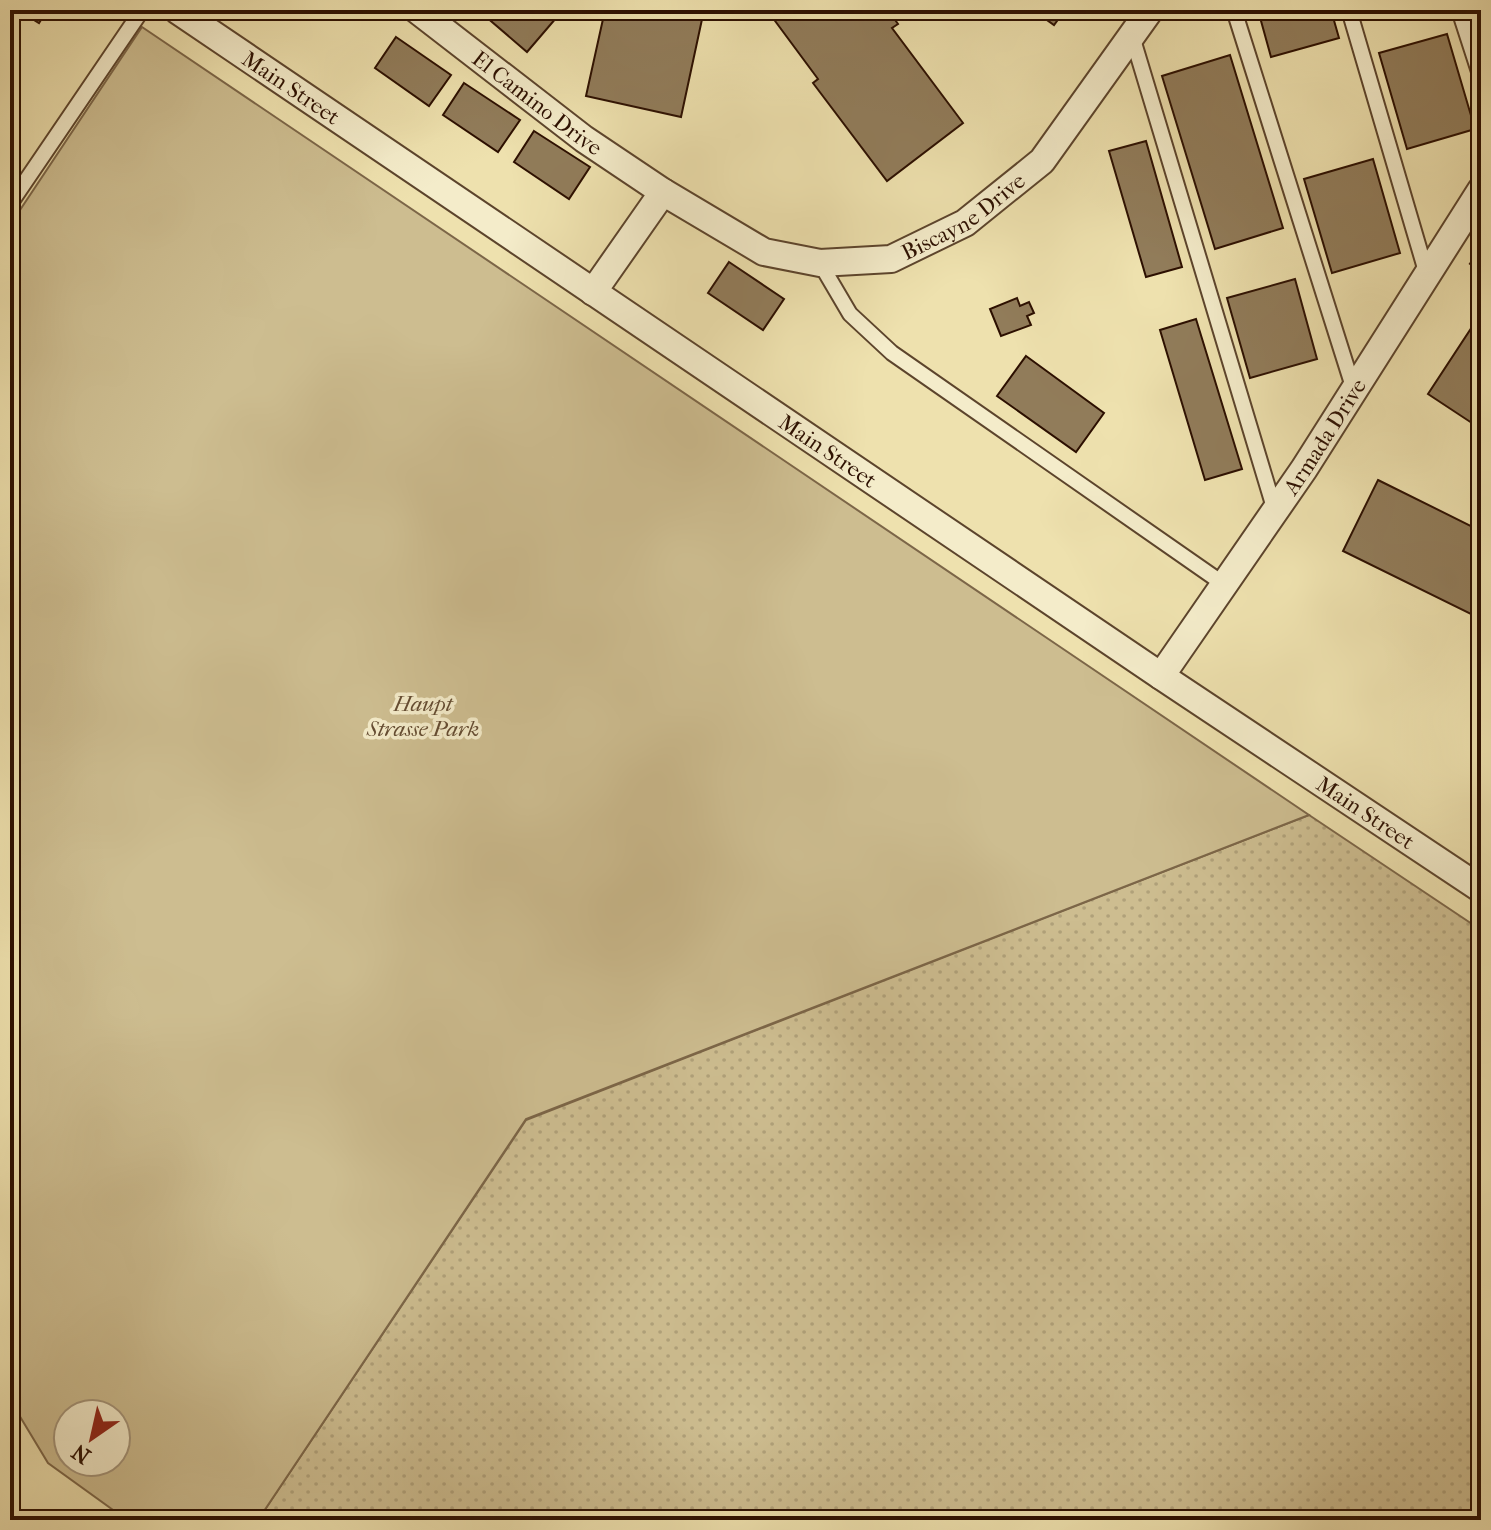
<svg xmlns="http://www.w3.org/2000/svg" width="1491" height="1530" viewBox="0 0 1491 1530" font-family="'IM FELL French Canon',serif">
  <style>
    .grass { fill: url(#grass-dots); stroke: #7c6648; stroke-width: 2 }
    .park { fill: #cdbd90; stroke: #7c6648; stroke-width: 2; fill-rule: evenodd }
    .building { fill: #917c5a; stroke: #2c0f00; stroke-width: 2 }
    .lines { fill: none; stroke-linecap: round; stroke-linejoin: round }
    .lane-casing { stroke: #5c442c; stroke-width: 18 }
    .street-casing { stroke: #5c442c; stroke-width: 30 }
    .path { stroke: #2c0f00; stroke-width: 5; stroke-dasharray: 6 4; stroke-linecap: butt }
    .lane { stroke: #f4ecca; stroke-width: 14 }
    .street { stroke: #f4ecca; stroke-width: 26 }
    .labels { text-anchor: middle; stroke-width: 7; stroke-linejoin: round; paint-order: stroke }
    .street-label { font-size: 22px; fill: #2c0f00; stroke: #f4ecca }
    .park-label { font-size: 22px; font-style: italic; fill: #644c32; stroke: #f4ecca }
  </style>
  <defs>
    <pattern id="grass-dots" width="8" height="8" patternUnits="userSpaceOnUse" patternTransform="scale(2)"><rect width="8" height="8" fill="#cdbd90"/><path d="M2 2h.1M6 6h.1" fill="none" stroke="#b0a17a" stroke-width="1.8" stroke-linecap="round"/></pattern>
  </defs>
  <rect width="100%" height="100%" fill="#eee1ae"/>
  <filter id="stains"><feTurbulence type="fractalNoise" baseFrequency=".0025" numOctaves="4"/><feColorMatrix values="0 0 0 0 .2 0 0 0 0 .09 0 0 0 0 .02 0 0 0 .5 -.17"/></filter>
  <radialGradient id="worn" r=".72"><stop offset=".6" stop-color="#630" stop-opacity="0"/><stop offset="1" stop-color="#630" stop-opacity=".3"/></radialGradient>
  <!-- grass -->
  <polygon class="grass" points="1309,815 1481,930 1481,1496 1465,1520 258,1520 526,1120"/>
  <!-- park -->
  <path class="park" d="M142 27 1309 815 526 1119 258 1520H127L48 1463 10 1400V225ZM68 1414H116V1462H68Z"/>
  <!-- building -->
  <g class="building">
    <polygon points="18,10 47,10 39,23"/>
    <polygon points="478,10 563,10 527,52"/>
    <polygon points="605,10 704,10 681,117 586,96"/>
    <polygon points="767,10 888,10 898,24 892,28 963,123 887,181 813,83 818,79"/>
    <polygon points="1033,10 1065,10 1054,25"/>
    <polygon points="1258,10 1331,10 1339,38 1271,57"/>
    <polygon points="1447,34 1475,129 1407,149 1379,53"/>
    <polygon points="396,37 451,75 429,106 375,68"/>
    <polygon points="1230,55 1283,228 1215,249 1162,76"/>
    <polygon points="464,83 520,120 498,152 443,115"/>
    <polygon points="534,131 590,167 569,199 514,162"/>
    <polygon points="1146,141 1182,267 1146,277 1109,151"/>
    <polygon points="1373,159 1400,253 1332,273 1304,179"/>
    <polygon points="729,262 784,299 763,330 708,293"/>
    <polygon points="1295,279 1317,359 1250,378 1227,298"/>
    <polygon points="1017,298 1020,306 1029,302 1034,313 1027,316 1031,325 1001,336 990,309"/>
    <polygon points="1196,319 1242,469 1205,480 1160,330"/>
    <polygon points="1472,327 1481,333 1481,429 1428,394"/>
    <polygon points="1026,356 1104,413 1076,452 997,396"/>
    <polygon points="1378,480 1481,531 1481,619 1343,551"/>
  </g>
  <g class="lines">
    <defs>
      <g id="lane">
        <polyline points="1234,10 1354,390"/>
        <polyline points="1349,10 1427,275"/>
        <polyline points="1459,10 1481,78"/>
        <polyline points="1132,36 1275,511"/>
        <polyline points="10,204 142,10"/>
        <polyline points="820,263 850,314 892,353 1225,585"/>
      </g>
      <g id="street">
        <path id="s1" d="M177 10 1161 676 1481 889"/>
        <path id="s2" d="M417 10 584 139 663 192 764 252 820 263 891 259 965 223 1042 161 1150 10"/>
        <polyline points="593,292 663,192"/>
        <path id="s3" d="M1161 676 1304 469 1481 190"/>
      </g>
    </defs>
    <!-- lane casing -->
    <use href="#lane" class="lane-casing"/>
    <!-- street casing -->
    <use href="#street" class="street-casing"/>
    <!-- path -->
    <polyline class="path" points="1470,262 1481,270"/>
    <!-- lane -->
    <use href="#lane" class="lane"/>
    <!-- street -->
    <use href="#street" class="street"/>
  </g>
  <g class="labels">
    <!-- street labels -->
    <g class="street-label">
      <text dy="8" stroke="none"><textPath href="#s1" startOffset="138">Main Street</textPath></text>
      <text dy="8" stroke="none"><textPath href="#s2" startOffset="152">El Camino Drive</textPath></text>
      <text dy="8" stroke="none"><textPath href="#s2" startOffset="636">Biscayne Drive</textPath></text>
      <text dy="8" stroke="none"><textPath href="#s3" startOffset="290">Armada Drive</textPath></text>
      <text dy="8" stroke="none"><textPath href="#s1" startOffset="786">Main Street</textPath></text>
      <text dy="8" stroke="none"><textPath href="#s1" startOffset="1434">Main Street</textPath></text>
    </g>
    <!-- park labels -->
    <g class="park-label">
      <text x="423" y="711">Haupt<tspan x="423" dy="25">Strasse Park</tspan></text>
    </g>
  </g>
  <!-- margin -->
  <rect width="1491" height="1530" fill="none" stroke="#eee1ae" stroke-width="40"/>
  <rect x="12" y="12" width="1467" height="1506" fill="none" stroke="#2c0f00" stroke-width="4"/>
  <rect x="20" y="20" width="1451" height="1490" fill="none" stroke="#2c0f00" stroke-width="2"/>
  <!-- north arrow -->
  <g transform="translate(92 1438) rotate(214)"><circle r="38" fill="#f4ecca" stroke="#a49479" stroke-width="2"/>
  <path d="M0-6L14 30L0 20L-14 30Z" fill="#8f2418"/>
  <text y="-12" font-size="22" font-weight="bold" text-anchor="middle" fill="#2c0f00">N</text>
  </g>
  <rect width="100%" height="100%" filter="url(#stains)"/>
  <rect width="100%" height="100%" fill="url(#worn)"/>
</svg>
